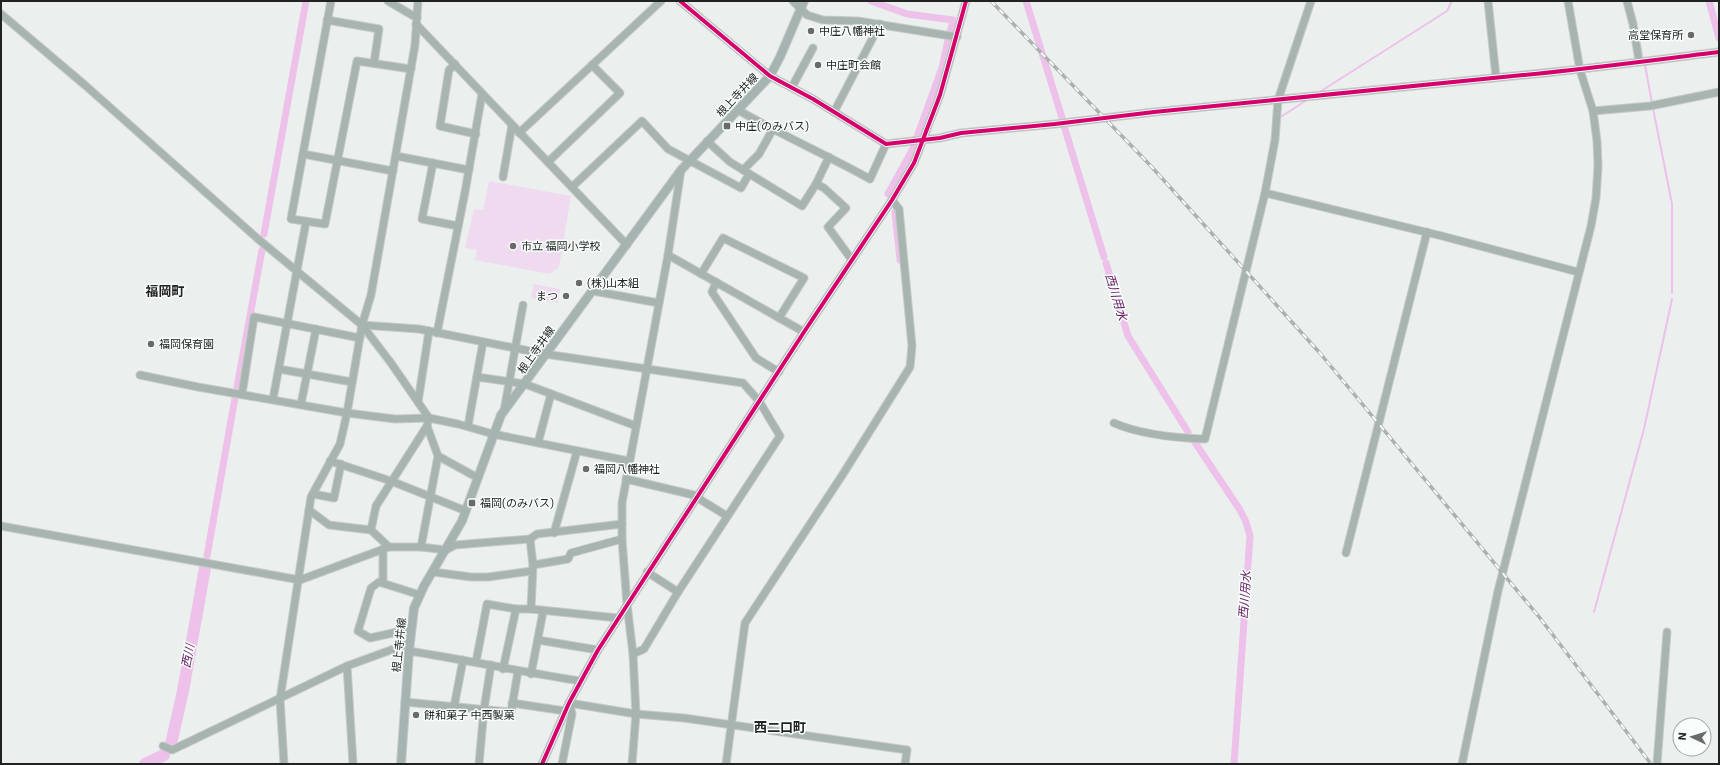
<svg xmlns="http://www.w3.org/2000/svg" width="1720" height="765" viewBox="0 0 1720 765" font-family="'Exo 2','Noto Sans JP',sans-serif">
  <style>
    .green { fill: #f0daef }
    .lines { fill: none; stroke-linecap: round; stroke-linejoin: round }
    .stream { stroke: #edc1e9; stroke-width: 2 }
    .canal { stroke: #edc1e9; stroke-width: 7 }
    .river { stroke: #edc1e9; stroke-width: 12 }
    .minor-casing { stroke: #c7cac9; stroke-width: 9 }
    .major-casing { stroke: #c7cac9; stroke-width: 10 }
    .minor { stroke: #a8b4b0; stroke-width: 7 }
    .major { stroke: #a5b4b0; stroke-width: 8 }
    .rail-casing { stroke: #aab1ae; stroke-width: 3.5 }
    .rail { stroke: #f8fefc; stroke-width: 2; stroke-dasharray: 6; stroke-linecap: butt }
    .cycleway-casing { stroke: #f8fefc; stroke-width: 6 }
    .cycleway { stroke: #d6006c; stroke-width: 4 }
    .poi-dot { fill: #686b69; stroke: #f8fefc; stroke-width: 1.5 }
    .labels { text-anchor: middle; stroke-width: 3; stroke-linejoin: round; paint-order: stroke }
    .poi-label { font-size: 11px; fill: #212322; stroke: #f8fefc; text-anchor: start }
    .street-label { font-size: 11px; fill: #212322; stroke: #f8fefc }
    .water-label { font-size: 12px; font-style: italic; fill: #661c62; stroke: #f8fefc }
    .quarter-label { font-size: 13px; font-weight: bold; fill: #212322; stroke: #f8fefc }
  </style>
  <rect width="100%" height="100%" fill="#ebf0ee"/>
  <!-- green -->
  <g class="green">
    <polygon points="489,181 571,196 559,267 550,274 475,260 477,250 465,248 474,209 483,210"/>
    <polygon points="533,284 560,289 558,303 531,298"/>
  </g>
  <g class="lines">
    <!-- stream -->
    <g class="stream">
      <polyline points="1639,39 1642,56"/>
      <polyline points="1645,65 1652,103"/>
      <polyline points="1318,93 1447,11 1452,1"/>
      <polyline points="1653,108 1672,204 1672,293"/>
      <polyline points="1282,116 1307,100"/>
      <polyline points="1594,612 1644,429 1672,299"/>
    </g>
    <!-- canal -->
    <g class="canal">
      <polyline points="871,1 907,14 953,20 950,33"/>
      <polyline points="1026,1 1063,121"/>
      <polyline points="1709,1 1719,38"/>
      <polyline points="1064,126 1104,257"/>
      <polyline points="917,137 942,68 948,40"/>
      <polyline points="888,194 914,147"/>
      <polyline points="895,212 900,260"/>
      <polyline points="264,234 306,1"/>
      <polyline points="1106,263 1128,336 1188,432"/>
      <polyline points="237,387 262,250"/>
      <polyline points="1194,441 1240,510 1246,522 1250,536 1234,764"/>
      <polyline points="207,556 235,398"/>
    </g>
    <!-- river -->
    <g class="river">
      <polyline points="171,744 183,691 205,568"/>
      <polyline points="145,764 164,755"/>
    </g>
    <defs>
      <g id="minor">
        <polyline points="331,1 291,219 325,224 357,61 411,69"/>
        <polyline points="388,1 417,18"/>
        <path d="M680 1 770 76 813 99 886 144 940 138 961 133 1055 124 1154 112 1523 75C1588 69 1654 60 1719 52"/>
        <polyline points="793,1 807,15 823,20 858,21 957,37"/>
        <polyline points="1488,1 1496,77"/>
        <polyline points="1627,1 1633,24 1639,61"/>
        <polyline points="1,14 86,86 258,239 362,325 391,363 429,418 427,426 376,506 371,530 389,547"/>
        <polyline points="327,20 379,29 374,63"/>
        <polyline points="416,24 627,245"/>
        <polyline points="455,64 449,70 440,126 476,134"/>
        <polyline points="792,87 813,48"/>
        <path d="M738 110C781 135 827 155 870 179L886 144"/>
        <polyline points="1593,111 1650,106 1719,92"/>
        <polyline points="834,112 880,24"/>
        <polyline points="519,133 661,1"/>
        <polyline points="707,141 730,162 802,206 816,184 829,157"/>
        <polyline points="303,154 393,171"/>
        <polyline points="396,156 469,170"/>
        <polyline points="548,162 620,93 592,65"/>
        <polyline points="433,163 422,219 458,226"/>
        <polyline points="743,170 759,154 773,129"/>
        <polyline points="503,177 512,125"/>
        <polyline points="816,184 824,188 846,208 828,227 852,260"/>
        <polyline points="572,187 642,121 668,149 741,188 749,174"/>
        <polyline points="1265,193 1442,236 1578,272"/>
        <polyline points="668,255 804,332"/>
        <polyline points="701,274 723,238 804,278 779,318"/>
        <polyline points="716,282 712,292 756,358 779,372"/>
        <polyline points="593,291 659,303"/>
        <polyline points="362,325 419,329 545,354 743,383 759,401 780,436 678,592 644,649 633,654"/>
        <polyline points="437,333 465,192 482,94"/>
        <polyline points="279,369 352,382"/>
        <polyline points="140,375 198,387 347,413 395,419 429,418 458,424 493,434 629,461"/>
        <polyline points="477,377 525,384 636,426"/>
        <polyline points="242,394 254,317 360,338"/>
        <polyline points="273,399 306,222"/>
        <polyline points="418,402 429,331"/>
        <polyline points="301,404 316,329"/>
        <polyline points="504,411 523,305"/>
        <path d="M1114 423C1139 434 1178 438 1205 439L1265 193 1275 140 1278 100 1311 1"/>
        <polyline points="468,426 483,342"/>
        <polyline points="538,443 551,394"/>
        <polyline points="438,456 478,478"/>
        <polyline points="330,461 391,481 466,511"/>
        <polyline points="626,479 698,496 701,500 727,516"/>
        <polyline points="313,494 334,498 341,464"/>
        <polyline points="309,510 329,525 371,530"/>
        <polyline points="1,526 300,580 389,547 421,547 446,550 455,545 530,539 537,534 622,524"/>
        <polyline points="554,533 577,451"/>
        <polyline points="421,547 438,456 427,426"/>
        <polyline points="1346,553 1427,232"/>
        <polyline points="533,565 568,559 571,553 622,539"/>
        <polyline points="433,572 471,577 488,577 532,571"/>
        <polyline points="647,572 678,592"/>
        <polyline points="383,583 383,549"/>
        <polyline points="531,609 618,618"/>
        <polyline points="411,629 370,638 358,631 371,588 379,582 420,595"/>
        <polyline points="538,640 598,650"/>
        <path d="M409 651C466 660 523 672 580 681"/>
        <polyline points="476,662 487,604 516,609"/>
        <polyline points="347,666 353,764"/>
        <polyline points="503,669 516,609 531,609 533,565 530,539"/>
        <polyline points="531,674 543,612"/>
        <polyline points="405,702 511,712 518,671"/>
        <polyline points="512,703 565,711"/>
        <polyline points="454,707 463,660"/>
        <polyline points="163,746 172,750 347,666 410,643"/>
        <polyline points="284,764 280,699 311,497 340,444 347,413 362,325 371,295 415,45 418,1"/>
        <polyline points="479,764 484,709 491,665"/>
        <polyline points="542,764 569,703 598,650 804,332 892,200 914,163 940,95 966,1"/>
        <polyline points="562,764 572,714 569,703 636,714 684,718 907,750 905,764"/>
        <polyline points="632,764 636,714 633,654 627,604 622,539 622,503 668,255 681,170"/>
        <polyline points="726,764 745,623 843,474 910,367 912,346 899,209 892,200"/>
        <polyline points="1462,764 1498,591 1591,226 1596,198 1598,166 1597,141 1593,111 1580,70 1568,1"/>
        <polyline points="1657,764 1667,632"/>
      </g>
      <polyline id="major" points="401,764 409,651 414,608 424,586 462,521 501,415 681,170 770,76 780,57 804,1"/>
    </defs>
    <!-- minor casing -->
    <use href="#minor" class="minor-casing"/>
    <!-- major casing -->
    <use href="#major" class="major-casing"/>
    <!-- minor -->
    <use href="#minor" class="minor"/>
    <!-- major -->
    <use href="#major" class="major"/>
    <defs>
      <polyline id="rail" points="991,1 1150,165 1319,352 1540,618 1651,764"/>
    </defs>
    <!-- rail casing -->
    <use href="#rail" class="rail-casing"/>
    <!-- rail -->
    <use href="#rail" class="rail"/>
    <defs>
      <g id="cycleway">
        <path d="M680 1 770 76 813 99 886 144 940 138 961 133 1055 124 1154 112 1523 75C1588 69 1654 60 1719 52"/>
        <polyline points="542,764 569,703 598,650 804,332 892,200 914,163 940,95 966,1"/>
      </g>
    </defs>
    <!-- cycleway casing -->
    <use href="#cycleway" class="cycleway-casing"/>
    <!-- cycleway -->
    <use href="#cycleway" class="cycleway"/>
  </g>
  <!-- markers -->
  <g class="poi-dot">
    <circle cx="811" cy="31" r="4"/>
    <circle cx="1691" cy="35" r="4"/>
    <circle cx="818" cy="65" r="4"/>
    <rect x="723" y="122" width="8" height="8" rx="2"/>
    <circle cx="513" cy="246" r="4"/>
    <circle cx="579" cy="283" r="4"/>
    <circle cx="566" cy="296" r="4"/>
    <circle cx="151" cy="344" r="4"/>
    <circle cx="586" cy="469" r="4"/>
    <rect x="468" y="499" width="8" height="8" rx="2"/>
    <circle cx="416" cy="715" r="4"/>
  </g>
  <g class="labels">
    <!-- poi labels -->
    <g class="poi-label">
      <text x="819" y="35">中庄八幡神社</text>
      <text x="1683" y="39" text-anchor="end">高堂保育所</text>
      <text x="826" y="69">中庄町会館</text>
      <text x="735" y="130">中庄(のみバス)</text>
      <text x="521" y="250">市立 福岡小学校</text>
      <text x="587" y="287">(株)山本組</text>
      <text x="558" y="300" text-anchor="end">まつ</text>
      <text x="159" y="348">福岡保育園</text>
      <text x="594" y="473">福岡八幡神社</text>
      <text x="480" y="507">福岡(のみバス)</text>
      <text x="424" y="719">餅和菓子 中西製菓</text>
    </g>
    <!-- street labels -->
    <g class="street-label">
      <text transform="translate(737 95) rotate(-47)" y="4">根上寺井線</text>
      <text transform="translate(536 350) rotate(-55)" y="4">根上寺井線</text>
      <text transform="translate(399 645) rotate(-84)" y="4">根上寺井線</text>
    </g>
    <!-- water labels -->
    <g class="water-label">
      <text transform="translate(1116 297) rotate(73)" y="4">西川用水</text>
      <text transform="translate(1245 595) rotate(-86)" y="4">西川用水</text>
      <text transform="translate(188 656) rotate(-79)" y="4">西川</text>
    </g>
    <!-- quarter labels -->
    <g class="quarter-label">
      <text x="165" y="296">福岡町</text>
      <text x="780" y="732">西二口町</text>
    </g>
  </g>
  <!-- border -->
  <rect width="1720" height="765" fill="none" stroke="#212322" stroke-width="4"/>
  <!-- north arrow -->
  <g transform="translate(1692 737) rotate(274)"><circle r="19" fill="#f8fefc" stroke="#a2a6a5"/>
  <path d="M0-3L7 15L0 10L-7 15Z" fill="#686b69"/>
  <text y="-6" font-size="11" font-weight="bold" text-anchor="middle" fill="#212322">N</text>
  </g>
</svg>
